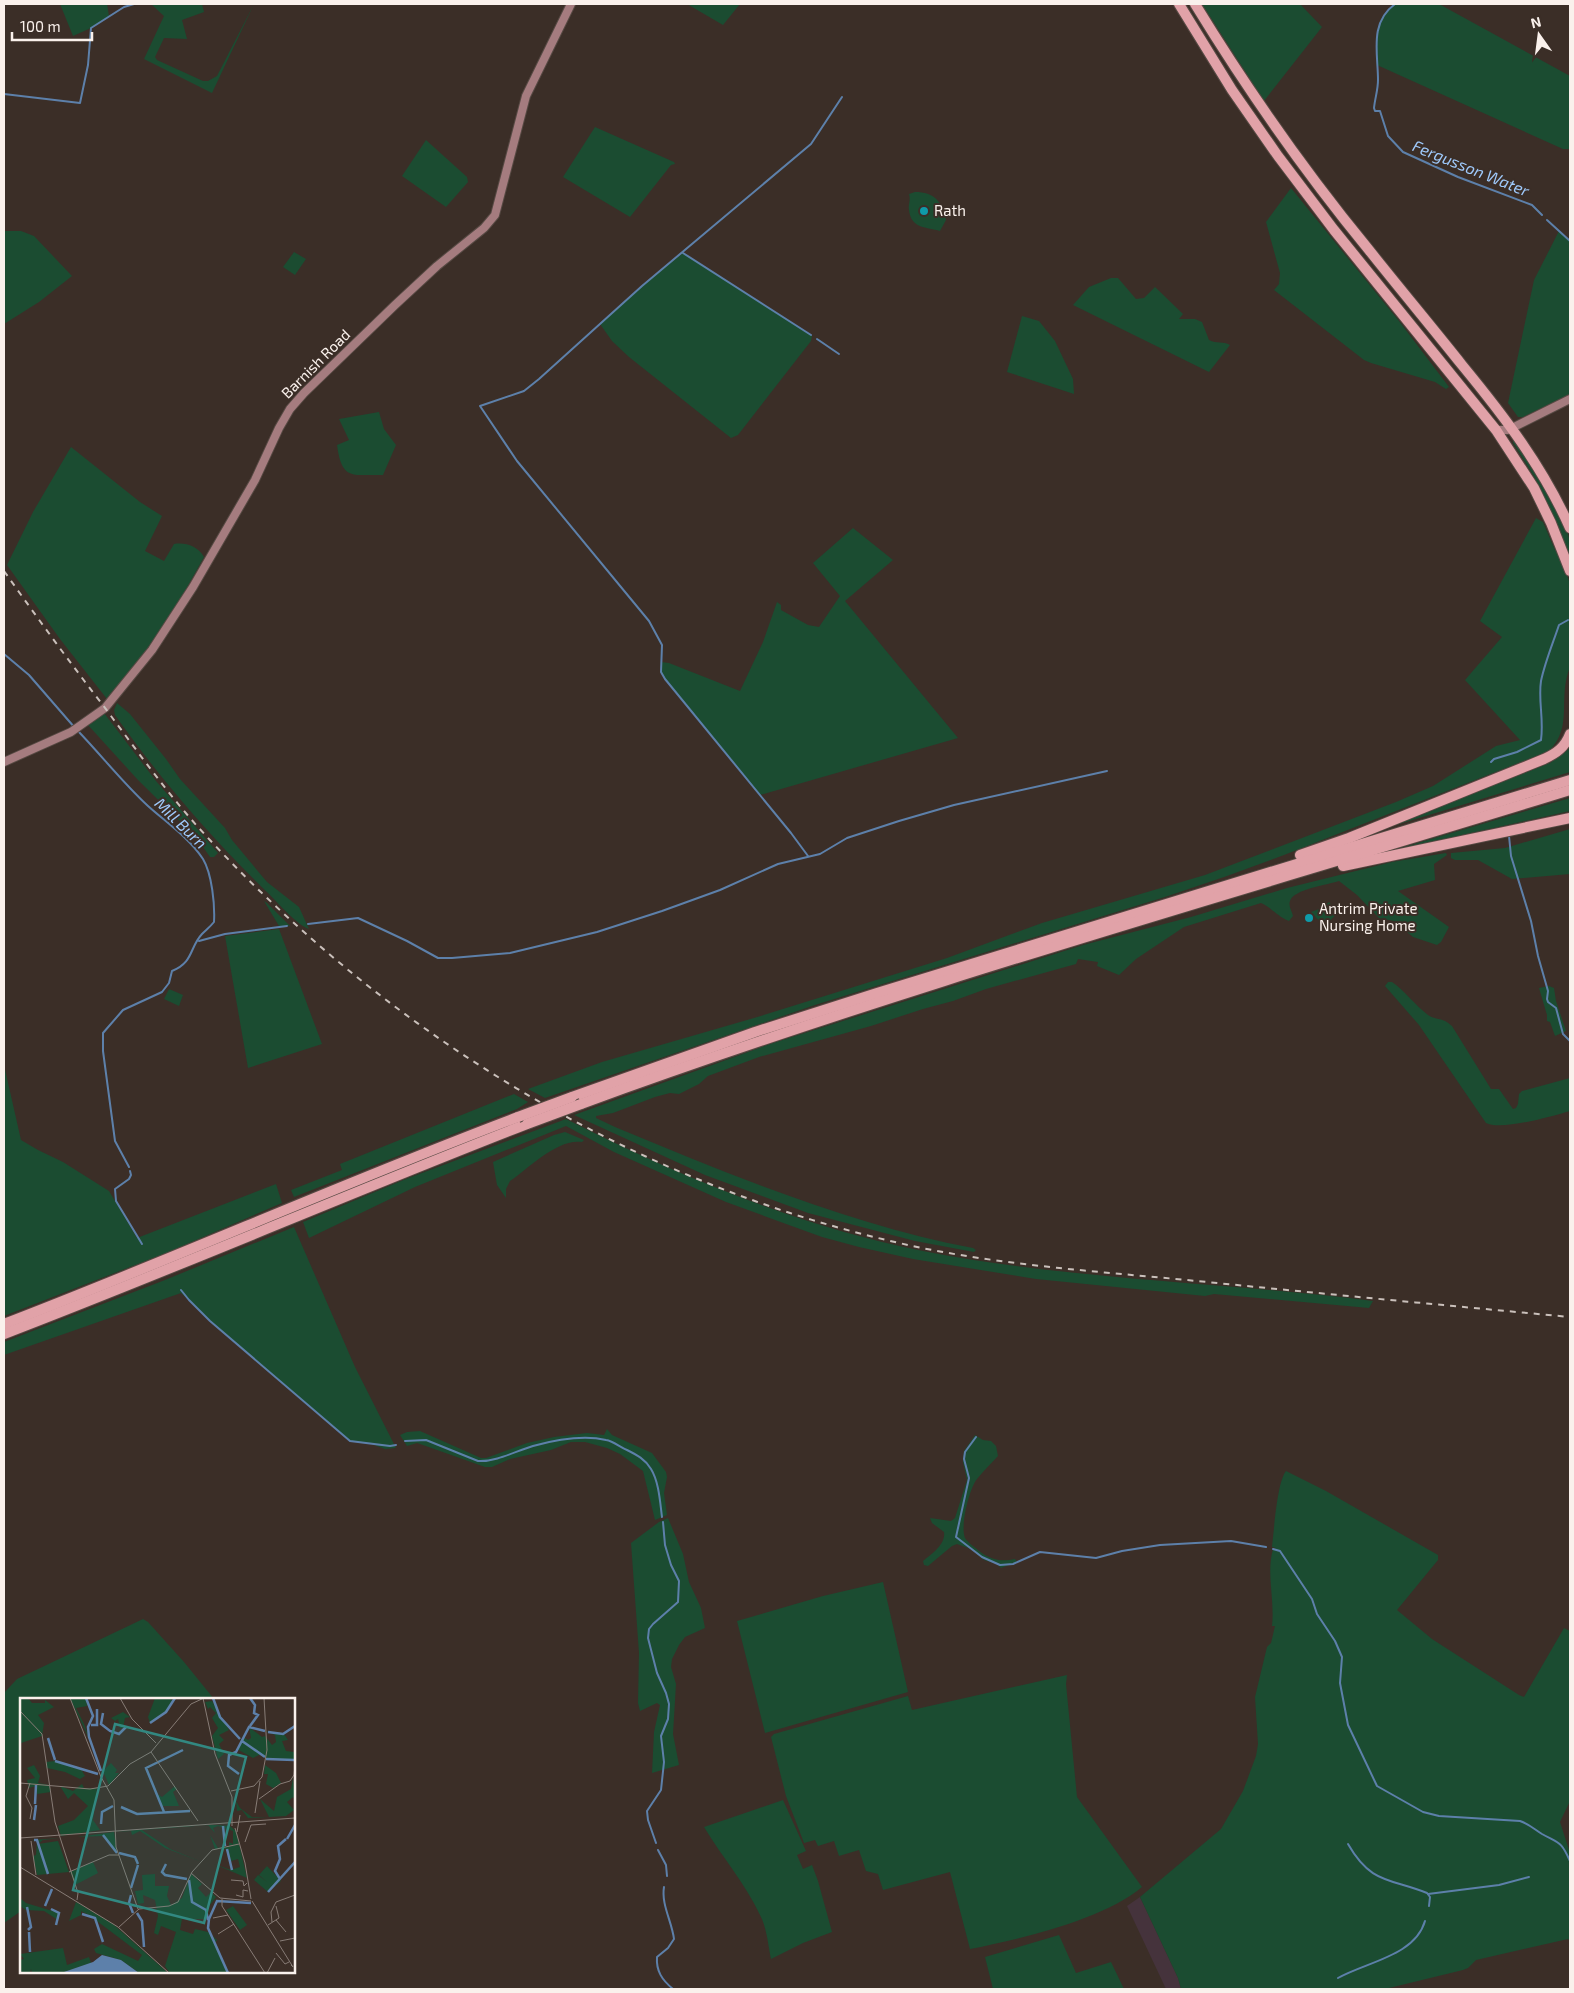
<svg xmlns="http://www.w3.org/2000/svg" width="1574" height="1993" viewBox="0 0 1574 1993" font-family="'Exo 2',sans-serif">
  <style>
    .commercial { fill: #45333c }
    .green { fill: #1b4c31 }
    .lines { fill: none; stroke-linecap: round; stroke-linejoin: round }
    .stream { stroke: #5d80aa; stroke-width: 2 }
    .secondary-casing { stroke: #564943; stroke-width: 10 }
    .highway-casing { stroke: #564943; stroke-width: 12 }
    .secondary { stroke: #a57c7f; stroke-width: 8 }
    .highway { stroke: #e1a2a8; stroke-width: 10 }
    .rail { stroke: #cac0bb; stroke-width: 2; stroke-dasharray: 6 6; stroke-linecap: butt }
    .highway-bridge-casing { stroke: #564943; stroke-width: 12; stroke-linecap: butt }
    .highway-bridge { stroke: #e1a2a8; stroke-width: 10 }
    .culture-dot { fill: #0f9aa8; stroke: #3b2e27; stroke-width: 2 }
    .labels { text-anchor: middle; stroke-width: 4; stroke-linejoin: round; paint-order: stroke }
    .poi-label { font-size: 15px; fill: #faf1ec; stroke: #3b2e27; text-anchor: start }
    .street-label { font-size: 15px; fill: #faf1ec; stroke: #3b2e27 }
    .water-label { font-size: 16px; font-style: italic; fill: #9fcafc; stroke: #3b2e27 }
    .inset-river { fill: none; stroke: #5d80aa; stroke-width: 2.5 }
    .inset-road { fill: none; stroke: #877c76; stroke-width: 1 }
    .view { fill: #328881; fill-opacity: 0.15; stroke: #328881; stroke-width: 2.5 }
    .inset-edge { fill: none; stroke: #faf1ec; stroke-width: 2.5 }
  </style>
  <rect width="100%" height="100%" fill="#3b2e27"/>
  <!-- commercial -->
  <polygon class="commercial" points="1140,1897 1178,1978 1181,1989 1166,1989 1127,1906"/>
  <!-- green -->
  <g class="green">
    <polygon points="60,4 107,4 109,16 91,28 73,36"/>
    <polygon points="151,4 202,4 204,12 182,20 187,39 164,38 155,57 157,60 203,81 208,81 217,76 254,4 212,93 144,59 164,16"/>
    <polygon points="687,4 740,4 723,25"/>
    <polygon points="1202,4 1300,4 1322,27 1264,101"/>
    <path d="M1395 4H1439L1570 76V149H1563L1377 65C1378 40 1371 21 1395 4Z"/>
    <polygon points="595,127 674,162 675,164 671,165 630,217 563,177"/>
    <polygon points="426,140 467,177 468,182 446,207 402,176"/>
    <polygon points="1291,188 1399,321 1449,387 1446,389 1435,382 1371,363 1364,360 1274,290 1279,284 1280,273 1266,222"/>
    <path d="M915 192C934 192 943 202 946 220L940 231C927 227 911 229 909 210 908 204 911 201 909 194Z"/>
    <polygon points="4,231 21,231 34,236 72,276 39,302 4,324"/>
    <polygon points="1559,231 1570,241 1570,394 1523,417 1518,417 1508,403 1534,280"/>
    <polygon points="294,252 306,259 295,275 283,267"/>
    <polygon points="683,253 812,336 811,341 738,435 731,438 629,357 612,341 600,324 642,286"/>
    <path d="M1111 278H1118L1136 299 1144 298 1155 287 1183 314 1179 319H1195L1202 322 1209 340C1217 344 1223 341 1230 345L1209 372 1073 305 1089 287Z"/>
    <polygon points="1022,316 1039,321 1055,341 1073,379 1074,394 1007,372"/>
    <path d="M379 412 384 429 396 445 383 475C353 474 342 482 337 445L349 440 339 419Z"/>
    <polygon points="1513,435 1553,502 1568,534 1570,542 1570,562 1535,478 1513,443"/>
    <path d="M71 447 140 502 162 516 145 551 164 561 174 544C185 542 198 546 204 557L175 609 150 646 107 699 60 639 7 565 33 512Z"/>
    <path d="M1536 518 1543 522 1555 550 1558 549 1570 584V667C1557 699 1574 726 1549 751L1284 855 1227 876 1165 897 815 1005 545 1098 528 1089 602 1062 754 1018 947 958 1042 923 1205 875 1396 802 1433 786 1496 746 1520 740 1465 680 1502 637 1480 621Z"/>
    <polygon points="853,528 893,560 845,601 958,738 760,795 665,679 661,672 661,662 669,663 740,691 763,642 777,602 781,605 781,610 808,625 819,627 840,596 813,563"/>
    <path d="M117 703 130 714 166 759 180 779 225 828 232 840 267 882 299 907 309 929C297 925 279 904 269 894 212 839 161 780 115 715L114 710Z"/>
    <polygon points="104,713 156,781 218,853 214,857 210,857 196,837 138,780 88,725"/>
    <polygon points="1570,748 1570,772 1383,829 1550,763"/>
    <polygon points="1570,798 1570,811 1394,850"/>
    <polygon points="1570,829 1570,874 1512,879 1478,860 1455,860 1451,858 1451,853 1505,848"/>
    <path d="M1446 853 1447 855 1434 864 1435 880 1398 891 1449 927 1441 942 1437 945 1413 937 1394 921 1379 918 1357 895 1339 881C1327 885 1294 889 1290 901 1288 906 1292 911 1293 916L1289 921C1277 916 1272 908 1261 903L1184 927 1136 959 1119 975 1097 966 1098 962 1078 959 1076 964 986 989 953 1001 923 1009 871 1026 759 1057 708 1076 699 1084 679 1094 670 1093 655 1097 613 1113 596 1116V1118L615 1127C728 1174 852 1225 973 1248L976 1250 974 1252 915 1241 808 1213 705 1175 574 1115 770 1044 1083 945 1191 917 1287 888 1392 862Z"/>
    <polygon points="264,901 267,903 290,926 279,926"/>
    <polygon points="1329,902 1338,913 1324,926 1311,912 1322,908"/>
    <polygon points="279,929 322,1044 248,1068 225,936"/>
    <path d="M1388 982H1392C1405 991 1415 1005 1428 1015 1437 1021 1441 1016 1452 1026L1491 1089H1499L1513 1109 1516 1108 1518 1104 1519 1094 1522 1091 1570 1078V1111C1553 1116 1501 1131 1486 1123L1419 1025 1385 986Z"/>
    <polygon points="1549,986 1554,988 1556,1001 1566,1031 1555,1036 1550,1022 1547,1021 1547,1015 1539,988"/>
    <polygon points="169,989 183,995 179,1006 164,999"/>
    <polygon points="4,1065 21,1140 38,1150 63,1162 109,1191 137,1238 276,1184 282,1203 166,1253 4,1316"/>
    <polygon points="514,1094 528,1102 517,1109 294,1197 291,1190 342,1170 340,1164"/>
    <path d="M566 1119C679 1176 798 1226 923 1251 1071 1280 1224 1282 1373 1301L1369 1308 1214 1294 1205 1296 1036 1279 913 1259 859 1247 822 1237 726 1202 614 1152 566 1126 415 1187 309 1238 303 1222 406 1179Z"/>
    <path d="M565 1132 584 1140 582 1142C558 1138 529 1168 510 1181L506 1189V1198L497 1185 493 1162 554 1135Z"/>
    <polygon points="294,1227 355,1367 396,1448 385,1449 369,1443 350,1441 224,1333 181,1293 4,1355 4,1342 165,1280"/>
    <polygon points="607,1429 612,1435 652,1453 666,1472 667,1477 664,1493 667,1515 655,1520 643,1471 620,1454 607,1448 585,1442 571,1442 551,1450 510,1459 492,1467 485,1467 423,1445 417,1443 407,1446 400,1435 407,1432 420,1431 481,1458 486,1458 527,1443 554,1437 587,1433 604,1435"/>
    <path d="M975 1435 983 1440 991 1441 996 1446 998 1456C991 1464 983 1471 977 1479 969 1489 960 1527 965 1538 968 1543 975 1547 979 1551 991 1560 1001 1562 1015 1559L1017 1562 1001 1568 997 1564 984 1560 971 1549 957 1544 952 1546 928 1566 924 1565 923 1561C932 1554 946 1544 944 1532L932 1523 930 1518 951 1521 955 1518 967 1480 963 1462 964 1451Z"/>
    <path d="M1286 1471 1326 1491 1438 1555V1560L1397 1610 1432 1639 1519 1695 1524 1697 1564 1628 1570 1631V1801L1560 1822 1570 1853V1941L1568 1939 1476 1960 1468 1968 1463 1970 1385 1989H1181L1178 1978 1140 1897 1221 1829 1243 1791 1256 1756 1258 1744 1255 1697 1267 1647 1271 1643 1275 1626H1272C1275 1600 1266 1574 1273 1549L1276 1548 1272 1547C1274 1531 1277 1482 1286 1471Z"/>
    <polygon points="668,1518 683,1554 689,1582 701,1608 705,1628 685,1637 679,1645 672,1659 671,1667 676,1684 673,1734 679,1765 652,1773 654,1732 660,1705 657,1703 640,1711 638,1703 639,1653 631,1543 659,1522"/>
    <polygon points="883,1582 908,1692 765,1733 737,1621 823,1596"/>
    <polygon points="143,1619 148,1622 184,1662 214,1699 21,1699 21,1911 4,1923 4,1693 17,1679"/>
    <path d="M1067 1675 1066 1684 1077 1797 1142 1887C1103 1920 1020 1939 970 1949L950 1872 883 1890 878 1874 866 1871 859 1850 839 1856 834 1841 818 1846 815 1840 804 1843 786 1796 771 1737 774 1734 908 1696 912 1710Z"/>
    <path d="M783 1800 806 1851 797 1855 803 1869 812 1865 818 1881 832 1932 803 1943 771 1959C768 1945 767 1928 760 1915 745 1883 722 1857 704 1827Z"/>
    <polygon points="1059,1935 1076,1973 1111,1962 1124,1989 993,1989 985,1957"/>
  </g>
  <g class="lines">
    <!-- stream -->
    <g class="stream">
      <path d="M1395 4C1369 23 1378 53 1378 80 1378 90 1375 98 1374 108L1375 111H1380L1388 136 1403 152 1458 177 1532 205 1542 215"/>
      <polyline points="4,94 80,103 88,65 91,28 124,7 134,4"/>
      <polyline points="1547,220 1570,241"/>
      <polyline points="683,253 811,335"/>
      <polyline points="817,339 839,354"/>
      <polyline points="4,654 29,675 75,728"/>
      <path d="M78 731C102 756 123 783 148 806 167 823 189 838 203 859 212 874 215 905 214 922 210 927 206 930 202 934 189 948 194 962 172 971L169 983 162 992 123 1010 103 1033V1051L115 1141 129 1167"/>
      <path d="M1491 762 1494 759 1517 752 1541 740C1544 719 1538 700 1541 681 1545 662 1553 643 1559 625L1568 620"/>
      <polyline points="1509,836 1511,856 1531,921 1538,956 1548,991 1547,999 1548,1002 1556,1008 1563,1034 1570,1041"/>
      <polyline points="808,856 791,833 665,679 661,672 662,645 649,621 517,461 480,406 524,391 539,379 642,286 811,144 842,97"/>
      <polyline points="308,924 358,918 407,941 438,958 452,958 510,953 597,932 662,911 720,890 778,864 820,854 847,838 899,821 954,805 1107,771"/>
      <polyline points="199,941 225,934 287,926"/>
      <polyline points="130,1171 131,1175 129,1179 115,1189 116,1201 142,1244"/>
      <polyline points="181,1290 189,1300 210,1321 350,1441 390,1446 396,1445"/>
      <polyline points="976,1437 965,1452 964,1459 969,1478 956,1537 982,1557 1000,1565 1013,1564 1040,1552 1096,1558 1122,1551 1160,1545 1231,1541 1266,1547"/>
      <path d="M405 1441 426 1440 478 1461C496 1462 516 1451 533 1446 555 1440 584 1435 606 1440 613 1441 620 1447 627 1450 637 1455 645 1459 651 1469 659 1482 660 1502 662 1517"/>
      <path d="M1273 1549 1280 1551 1312 1599 1317 1614 1335 1641 1342 1657 1340 1683 1348 1725 1377 1786 1423 1812 1439 1816 1520 1821C1529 1824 1534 1829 1542 1834 1560 1844 1561 1841 1570 1861"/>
      <polyline points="656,1843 648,1820 647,1811 661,1790 664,1762 661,1736 668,1719 669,1704 666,1693 657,1673 648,1638 649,1629 653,1624 678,1602 679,1581 671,1565 665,1545 663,1522"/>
      <path d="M1348 1844C1371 1884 1389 1878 1427 1893L1430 1897 1429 1906"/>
      <polyline points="658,1850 666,1865 667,1876"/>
      <path d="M664 1887C661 1904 672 1922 674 1939L668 1948 657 1957C656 1971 662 1980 673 1989"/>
      <polyline points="1428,1894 1499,1885 1529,1877"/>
      <path d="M1338 1978C1366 1962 1415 1956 1425 1921"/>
    </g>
    <defs>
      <g id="secondary">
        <polyline points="1496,430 1508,430 1570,399"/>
        <polyline points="4,762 71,732 105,708 152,650 193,587 255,480 279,428 290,409 304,393 395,305 437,266 484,228 495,215 526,96 571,4"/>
      </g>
      <g id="highway">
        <polyline points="1179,4 1232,90 1278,156 1334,230 1496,430 1534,488 1551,523 1570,571"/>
        <path d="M1195 4C1247 89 1305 172 1369 250 1400 289 1431 326 1462 365 1504 416 1543 467 1570 528"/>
        <path d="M1300 855 1349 838 1544 759C1557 753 1565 747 1570 734"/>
        <polyline points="1343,866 1570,818"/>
        <polyline points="572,1097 755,1032 877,993 1570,780"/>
        <path d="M581 1104C906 985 1240 892 1570 790"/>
        <path d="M4 1324C176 1258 345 1182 518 1117"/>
        <path d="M4 1334C179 1267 352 1192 527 1124"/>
      </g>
    </defs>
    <!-- secondary casing -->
    <use href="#secondary" class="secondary-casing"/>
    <!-- highway casing -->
    <use href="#highway" class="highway-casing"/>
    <!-- secondary -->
    <use href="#secondary" class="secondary"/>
    <!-- highway -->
    <use href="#highway" class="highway"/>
    <!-- rail -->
    <path class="rail" d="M4 571C36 616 68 660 102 704 133 745 163 788 198 827 390 1039 650 1194 932 1250 1016 1266 1102 1272 1187 1280 1315 1293 1442 1305 1570 1317"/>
    <defs>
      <g id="highway-bridge">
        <polyline points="518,1117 572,1097"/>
        <polyline points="527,1124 581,1104"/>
      </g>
    </defs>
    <!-- highway-bridge casing -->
    <use href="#highway-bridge" class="highway-bridge-casing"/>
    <!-- highway-bridge -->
    <use href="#highway-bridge" class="highway-bridge"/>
  </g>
  <!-- markers -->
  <g class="culture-dot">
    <circle cx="924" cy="211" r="5"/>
    <circle cx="1309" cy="918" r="5"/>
  </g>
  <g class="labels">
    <!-- poi labels -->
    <g class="poi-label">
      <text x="934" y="216">Rath</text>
      <text x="1319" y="914">Antrim Private<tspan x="1319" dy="17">Nursing Home</tspan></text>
    </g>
    <!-- street labels -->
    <g class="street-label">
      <text transform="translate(316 364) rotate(-45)" y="5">Barnish Road</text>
    </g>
    <!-- water labels -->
    <g class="water-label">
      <text transform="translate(1471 168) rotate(22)" y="6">Fergusson Water</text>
      <text transform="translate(181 823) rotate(44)" y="6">Mill Burn</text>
    </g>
  </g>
  <!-- overview -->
  <g transform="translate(20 1698)">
    <rect width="275" height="275" fill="#3b2e27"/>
    <path d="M0 0H8L12 5H25V2L34 9 18 17 24 25 22 38 1 45ZM50 0H66L67 8 56 10 64 26 70 43ZM135 0H150L153 4 146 14 130 25 128 19ZM192 3 209 32 199 37 204 42 199 46 204 56 198 61 192 38 198 30 192 20 196 15 190 9 188 11 185 4ZM103 14 110 19 105 20 103 30H100L98 21 95 23 91 20ZM229 29 242 39 245 38 252 47 256 44 255 37 245 33 264 36 268 42 262 43 266 53 274 54 275 62H248L241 56 233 60 217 51 223 39 228 42 231 40ZM35 63 61 71 65 78 60 81 45 74 27 70 26 64ZM91 65 97 72 95 75H99L89 87 83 73ZM14 67 20 78 18 85 29 87 31 94 17 96 16 88 9 90 7 82 15 80 7 70ZM245 67 256 75 261 85 253 90 246 86 248 76H244ZM273 80 275 102 273 99 267 104 274 112 266 118 228 120 222 112 217 113 216 103 220 110 232 119H249L240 101 254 113 257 99 271 91ZM62 86 64 90H77L73 122 80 132 41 138 38 128 54 122 68 108 54 95 48 101 40 88 53 93ZM155 88 157 91 153 94 159 108H141L136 95 142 99ZM188 127 122 132 150 151 182 164 145 150 120 133 112 137 111 133 94 134 162 128 193 127 210 128 216 133 227 180 194 166 211 172 220 169 218 161 211 163 207 151H195L190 137 198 150 209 148V144L213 146V133L198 128 193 130 195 135ZM94 134 97 155 83 138 57 139ZM40 140 23 142 18 146 38 143 49 174 17 177 13 158 16 157 17 143 12 142ZM73 164 78 175 55 187 50 174ZM247 168 261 183 248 194 234 182 238 177 247 184 239 177ZM135 176V188H149L147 198 151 207 162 200 171 176 182 186 178 190 186 199 191 194 196 199 187 211 188 221H162L160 232 173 236 175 231 188 234 197 242 195 245 209 275 149 274 145 268 156 234 141 228 138 237 134 235 138 218 135 202 123 197 124 205 118 206 115 193 123 192 122 177ZM0 200 6 205 39 215 38 222 24 213 6 212 0 208ZM56 204 93 226 148 275H119L101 262 76 255 74 251 82 246 118 263 122 257 69 217 61 213V217L49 223ZM213 208 227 227 220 232 206 212ZM43 250 47 267 69 259 71 265 41 275H12L11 271 10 275H0V262L4 261 0 256Z" fill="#1b4c31"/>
    <path d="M82 257 101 262 119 275H41L73 264Z" fill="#5d80aa"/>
    <path class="inset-river" d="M66 0 73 18 68 29 69 39 81 73M193 0 200 19 220 41M83 15 81 26 90 33 99 36 106 29M130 25 146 14 155 0M71 27H77V11M230 28 238 17 234 15 235 7 230 0M248 34 263 36 275 28M28 40 35 62M222 43 245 59M246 61 274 62M35 63 78 76M219 76 208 68 209 57 216 54 229 29 245 33M15 106 16 87M101 109 117 116 170 113M144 114 126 70 163 52M14 122 16 107M81 126 82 114 93 108M203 128 205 148M83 137 97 155M267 141 275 127M14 142H17L28 176M207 151 212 172M99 155 115 159 118 166M146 166 142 174 145 177 167 181M260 181 255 173 260 161 258 148 266 141M169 182 172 204 186 212 188 222M111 190 118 167M248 194 275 164M111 197 109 205 113 215M25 208 32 191M7 209 11 229 8 232M31 211 39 215 36 227M117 215 122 223 124 249M62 216 75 220 83 244M9 234 10 254M208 275 188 230 189 221 197 203 231 205"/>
    <path class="inset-road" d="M50 0 81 79 94 102 96 149 118 211M100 0 112 21 136 45M183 0 195 56 212 99V128M0 13 22 36 35 124 58 195 57 202M131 54 178 123M0 85 70 91 88 88 110 66 131 54 171 6 184 0M211 93 234 88 242 79 247 52 244 0M239 101 260 86 270 83 274 77 275 67M235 115 240 83M10 121 12 110 6 98 10 85M215 130 225 165 231 201M217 134 220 117M0 140 275 120M11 143 16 177M225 144 231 127 246 126M0 169 98 229 149 275M49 174 89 157H99M171 175 200 200 231 203M211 182 223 183 224 188 227 185M216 197 223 199V192L228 193M202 201V208L245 275M232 203 273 269 271 267M193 220 208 217M256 222 266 234M252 224 251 214 256 204 275 197M248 227 259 220 256 208M99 229 119 211 149 208 158 204 172 174 192 152 219 146M198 236 214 226M260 243 275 240M256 255 265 266 269 264M247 275 255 260"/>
    <path class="view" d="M95 26 226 59 184 225 53 192Z"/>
    <rect width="275" height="275" class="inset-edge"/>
  </g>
  <!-- border -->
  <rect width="1574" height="1993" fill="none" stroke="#faf1ec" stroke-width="10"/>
  <!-- north arrow -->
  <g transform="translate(1539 35) rotate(346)" stroke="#3b2e27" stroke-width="4" paint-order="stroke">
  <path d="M0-4L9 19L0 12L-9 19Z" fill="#faf1ec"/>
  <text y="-8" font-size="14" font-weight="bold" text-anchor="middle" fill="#faf1ec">N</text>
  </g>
  <!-- scale -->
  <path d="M12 32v8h80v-8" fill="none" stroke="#faf1ec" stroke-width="2.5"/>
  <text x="20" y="32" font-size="15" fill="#faf1ec" stroke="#3b2e27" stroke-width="4" paint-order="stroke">100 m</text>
</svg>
